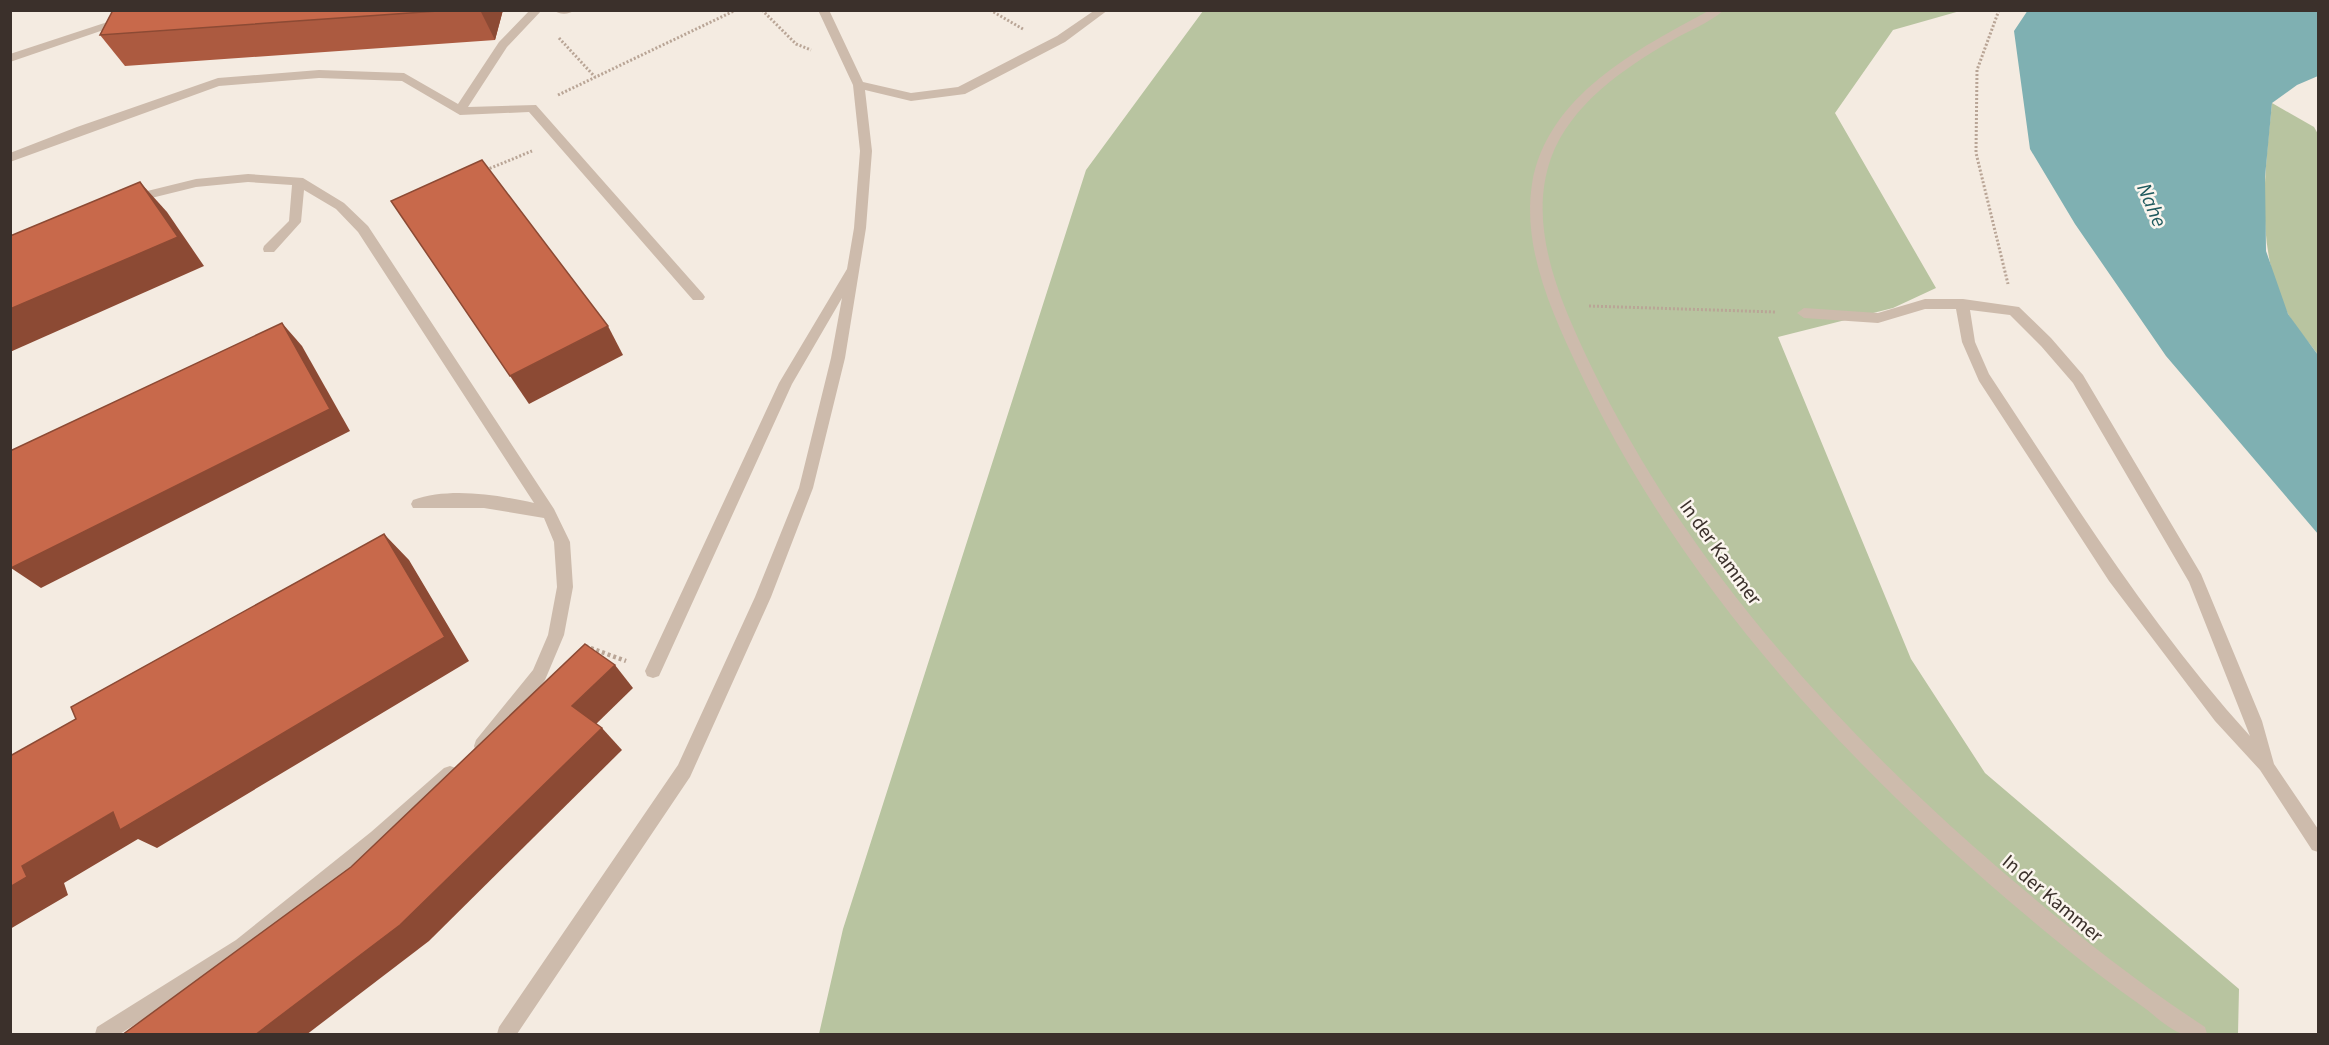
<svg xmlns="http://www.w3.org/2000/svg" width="2329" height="1045" viewBox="0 0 2329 1045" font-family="'Source Sans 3',sans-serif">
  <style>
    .green { fill: #b8c4a0 }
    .water { fill: #7fb0b2 }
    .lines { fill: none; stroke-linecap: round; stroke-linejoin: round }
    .path-far1 { stroke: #b9a596; stroke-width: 3; stroke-dasharray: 2 2; stroke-linecap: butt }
    .path { stroke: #b9a596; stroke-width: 4.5; stroke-dasharray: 3 3; stroke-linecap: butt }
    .lane { fill: #cdbbac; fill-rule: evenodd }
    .street { fill: #cdbbac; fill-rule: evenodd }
    .wall { fill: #ac5a40 }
    .shaded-wall { fill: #8c4a34 }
    .building { fill: #c8694b; stroke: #8c4a34; stroke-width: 1.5 }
    .labels { text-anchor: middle; stroke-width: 5; stroke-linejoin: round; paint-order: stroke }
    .street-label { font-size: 20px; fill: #3b302b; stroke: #fbf5ee }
    .water-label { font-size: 21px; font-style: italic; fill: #1f5a5e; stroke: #fbf5ee }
  </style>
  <rect width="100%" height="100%" fill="#f4ebe1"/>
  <!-- green -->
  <g class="green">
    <polygon points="1203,11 1960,11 1893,30 1835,113 1936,288 1893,308 1778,337 1911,659 1985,773 2239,989 2238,1034 819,1034 843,929 1086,170"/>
    <path d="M2272 103 2314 127 2318 134V355C2309 342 2296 328 2288 314 2254 249 2265 173 2272 103Z"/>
  </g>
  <!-- water -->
  <polygon class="water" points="2028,10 2318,11 2318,76 2297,85 2272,103 2265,177 2266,251 2288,314 2318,355 2318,534 2166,356 2075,224 2030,149 2014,31"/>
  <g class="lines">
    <!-- path-far1 -->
    <g class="path-far1">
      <polyline points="762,10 796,44 811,50"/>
      <polyline points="990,10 1023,29"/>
      <polyline points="1999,10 1977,70 1976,153 2008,284"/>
      <polyline points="559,38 595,77"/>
      <polyline points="558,95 736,10"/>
      <polyline points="486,170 532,151"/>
      <polyline points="1589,306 1776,312"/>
    </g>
    <!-- path -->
    <polyline class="path" points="585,646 626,661"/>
    <!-- lane -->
    <g class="lane">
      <polygon points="144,10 162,10 10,62 10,54"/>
      <polygon points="530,10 542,10 507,47 468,107 536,105 703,294 705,297 703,300 693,300 529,112 460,115 402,81 319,78 219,86 10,162 10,153 77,127 218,78 319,70 404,73 458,104 499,42"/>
      <path d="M554 10H574C570 15 558 15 554 10Z"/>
      <polygon points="818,10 829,10 863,82 911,93 958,87 1057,36 1095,10 1108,10 1065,42 965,94 911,101 865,90 872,151 866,228 845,358 813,488 771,597 690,777 517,1034 497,1034 499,1027 678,765 755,597 799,488 831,358 842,298 792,384 659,676 653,678 647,676 645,671 779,383 847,269 854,228 860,151 853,85"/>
      <path d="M248 174 303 178 344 203 368 226 554 509 570 542 573 587 564 635 545 680 488 752 482 754 476 752 474 746 476 740 533 670 548 635 557 587 554 542 544 518 484 508H413L411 504 413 500C450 487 498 495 534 503L358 232 336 209 304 190 301 222 274 252H264L263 249 264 246 289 221 292 185 248 182 196 187 131 203 125 199 131 195 196 179Z"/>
      <path d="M1925 299H1963L2019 307 2051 338 2083 375 2201 574 2262 721 2274 764 2318 829V852L2312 850 2260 770 2215 721 2109 581 1979 381 1962 342 1956 309H1925L1878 323 1804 318 1797 313 1804 308 1878 313ZM1970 310 2010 315 2041 346 2073 383 2189 582 2250 736C2150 626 2071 498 1989 374L1975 342Z"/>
      <polygon points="450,766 456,768 458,774 456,780 383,844 248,952 120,1034 95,1034 97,1027 236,940 371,832 444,768"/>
    </g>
    <!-- street -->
    <path class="street" d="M1710 10H1724C1709 23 1688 31 1671 41 1623 69 1571 104 1551 158 1526 228 1562 305 1592 368 1682 554 1819 709 1973 846 2047 911 2123 973 2205 1027L2207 1034C2199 1034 2187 1036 2180 1033 2168 1028 2156 1017 2146 1009 2113 986 2082 962 2052 937 1860 779 1686 596 1579 370 1552 313 1522 248 1532 184 1547 95 1638 49 1710 10Z"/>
  </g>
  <!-- wall -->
  <polygon class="wall" points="113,10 503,10 495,40 125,66 100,35"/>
  <!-- shaded-wall -->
  <g class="shaded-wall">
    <polygon points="480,10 503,10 495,40"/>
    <polygon points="140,182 167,212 204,266 10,352 10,309"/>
    <polygon points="282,323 302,346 350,431 41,588 11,568"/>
    <polygon points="608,326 623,355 529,404 510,376"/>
    <polygon points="384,534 409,560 469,661 157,848 138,839 64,883 68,895 10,929 10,887 22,866 113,812"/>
    <polygon points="615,665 633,688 592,728 572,706"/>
    <polygon points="602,728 622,750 429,941 306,1035 255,1035"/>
  </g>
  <!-- building -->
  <g class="building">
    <polygon points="113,10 452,10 100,35"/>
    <polygon points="482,160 608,326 510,376 391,201"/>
    <polygon points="140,182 178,237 10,309 10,236"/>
    <polygon points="282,323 330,409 11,568 10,566 10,451"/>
    <polygon points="384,534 445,637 120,830 113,812 22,866 27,877 10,887 10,756 76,719 71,707"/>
    <polygon points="585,644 615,665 572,706 602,728 400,925 255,1035 122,1035 351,867"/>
  </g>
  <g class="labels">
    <!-- street labels -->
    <g class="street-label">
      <text transform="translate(1721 552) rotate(54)" y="7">In der Kammer</text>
      <text transform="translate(2053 898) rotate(40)" y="7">In der Kammer</text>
    </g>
    <!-- water labels -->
    <g class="water-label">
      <text transform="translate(2152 205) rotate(67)" y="7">Nahe</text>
    </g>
  </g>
  <!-- border -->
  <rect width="2329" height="1045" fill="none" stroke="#3b302b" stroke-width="24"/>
</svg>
